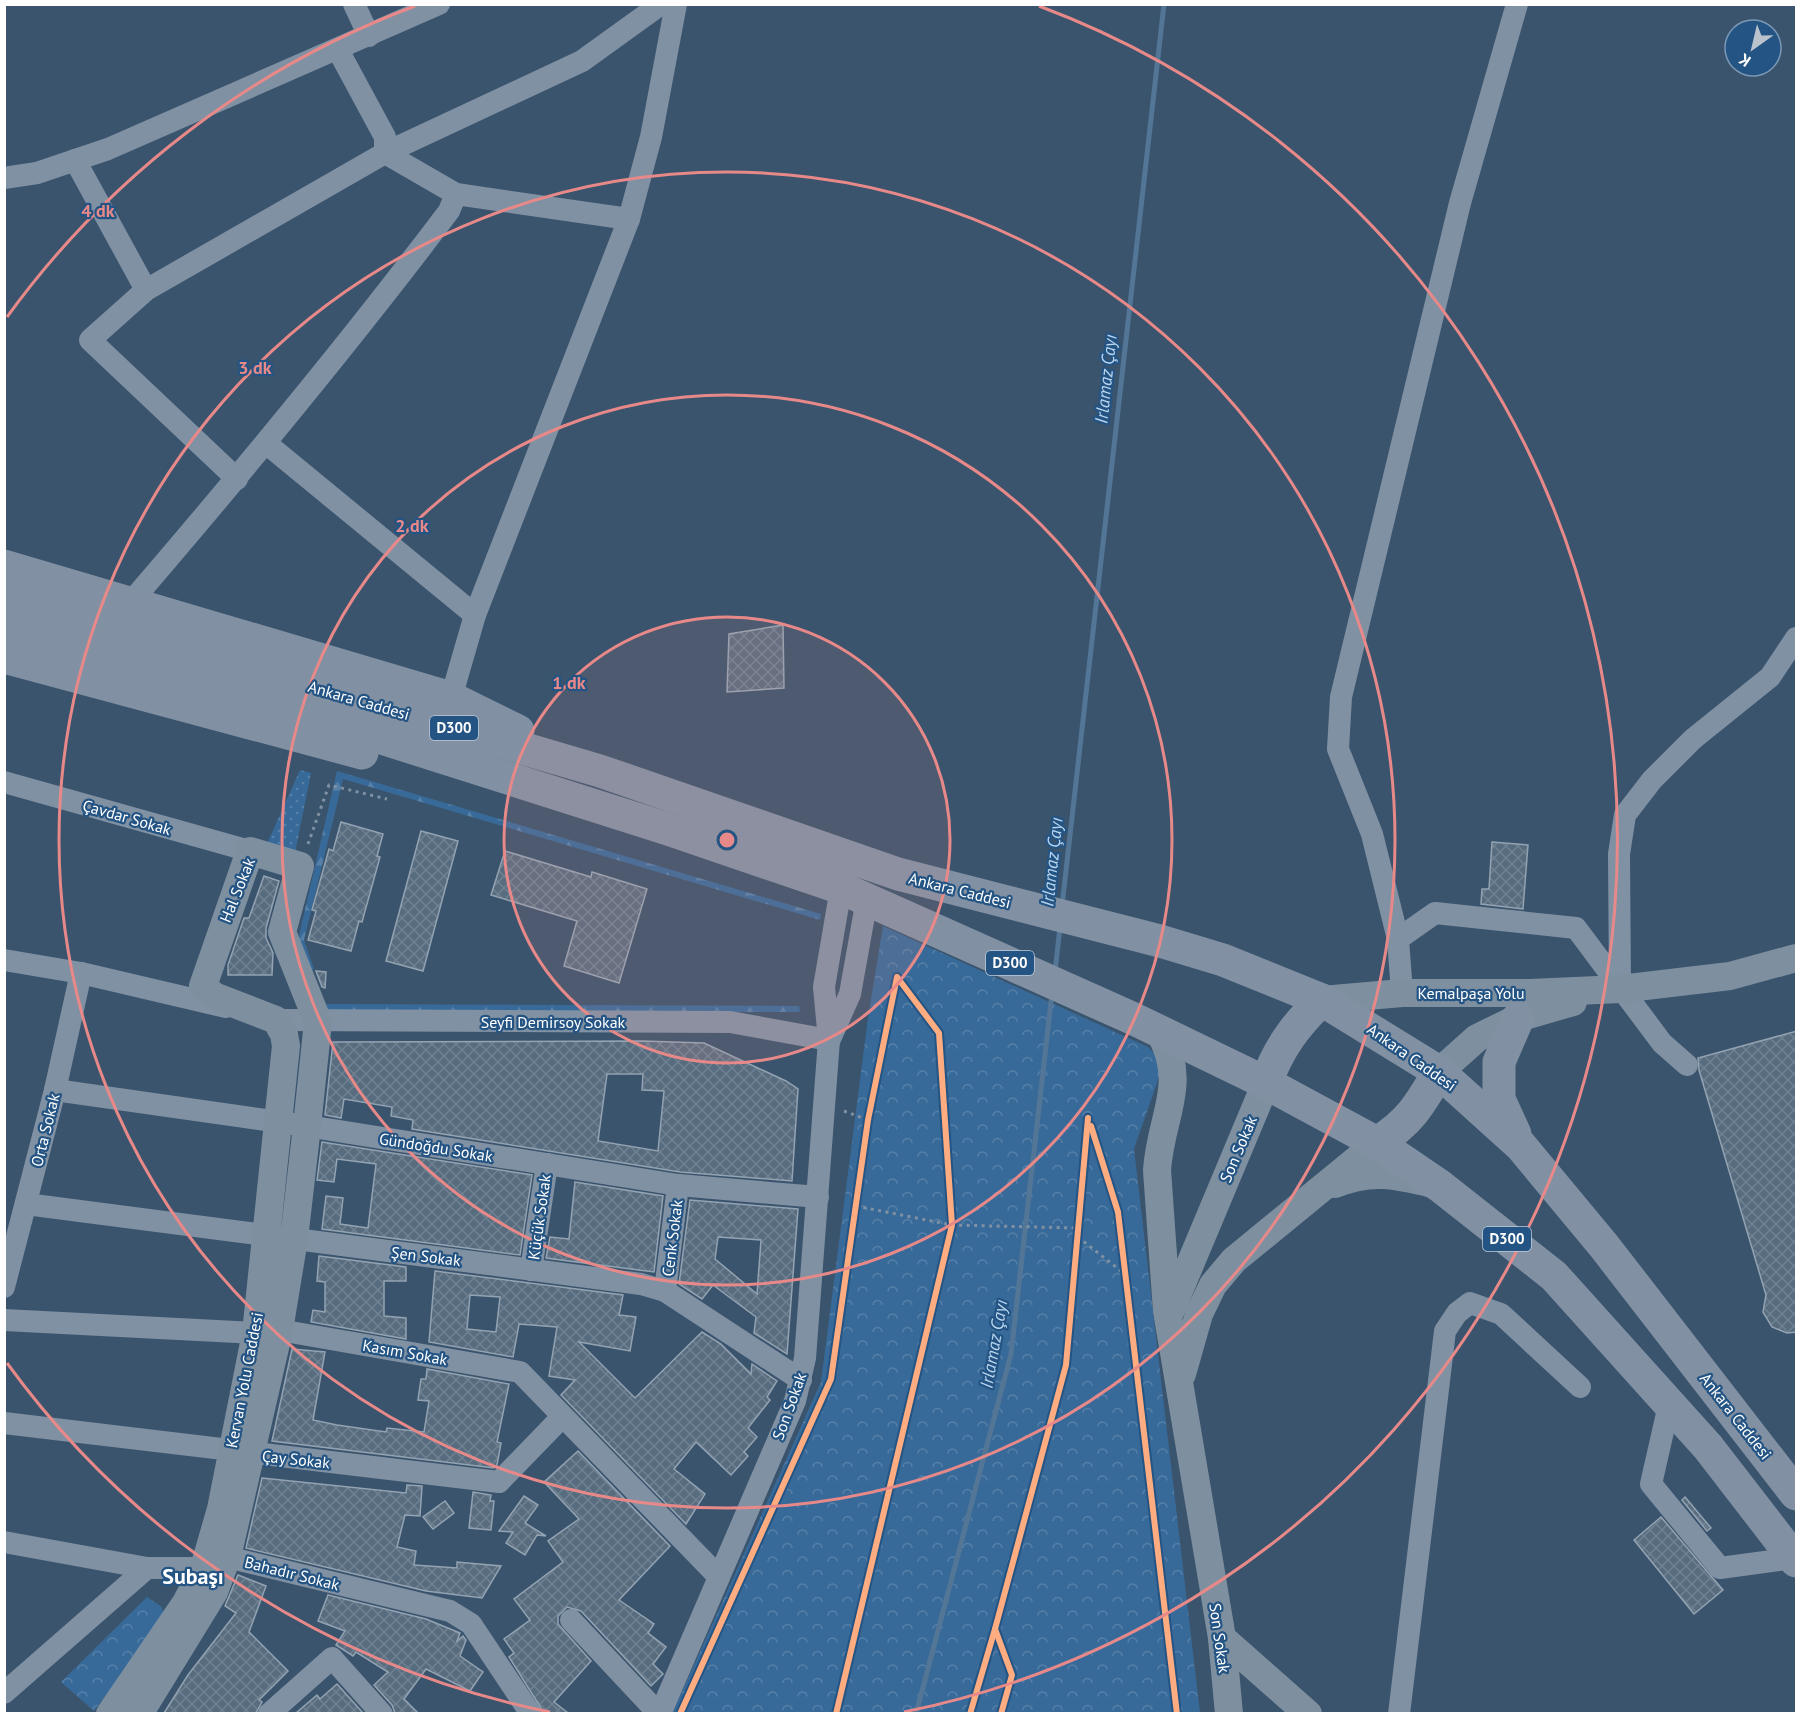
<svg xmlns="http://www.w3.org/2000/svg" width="1801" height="1718" viewBox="0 0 1801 1718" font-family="'PT Sans',sans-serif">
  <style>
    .grass { fill: url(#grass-dots) }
    .forest { fill: url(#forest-firs) }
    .park { fill: url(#park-crowns) }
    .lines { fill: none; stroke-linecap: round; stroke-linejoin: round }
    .stream { stroke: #547696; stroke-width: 5 }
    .building { fill: url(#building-cross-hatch); stroke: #93a3b2; stroke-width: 1.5; fill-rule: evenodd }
    .path { stroke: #8091a3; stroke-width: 3; stroke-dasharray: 3 4.5; stroke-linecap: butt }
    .minor { stroke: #8091a3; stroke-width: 22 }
    .major { stroke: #7e90a0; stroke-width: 28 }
    .highway { stroke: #8191a3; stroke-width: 33 }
    .cycleway-casing { stroke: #245483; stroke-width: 10 }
    .cycleway { stroke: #ffac80; stroke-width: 6 }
    .ring { fill: none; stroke: #e88989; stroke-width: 3 }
    .labels { text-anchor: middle; stroke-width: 4.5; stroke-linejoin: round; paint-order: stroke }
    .shield { fill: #245483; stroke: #bdccda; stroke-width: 1.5 }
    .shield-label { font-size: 15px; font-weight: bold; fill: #fff }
    .street-label { font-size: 16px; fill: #fff; stroke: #245483 }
    .water-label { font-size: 18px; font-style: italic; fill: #b8d5ef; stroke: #245483 }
    .district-label { font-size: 22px; font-weight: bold; fill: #fff; stroke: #245483 }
    .centre { fill: #e88989; stroke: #245483; stroke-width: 3 }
    .ring-label { font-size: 18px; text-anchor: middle; font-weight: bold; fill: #e88989; stroke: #245483; stroke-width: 4.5; stroke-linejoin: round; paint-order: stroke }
  </style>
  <defs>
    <pattern id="grass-dots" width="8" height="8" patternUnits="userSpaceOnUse" patternTransform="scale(1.5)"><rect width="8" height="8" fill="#386a99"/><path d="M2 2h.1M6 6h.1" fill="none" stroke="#5680a8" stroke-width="1.8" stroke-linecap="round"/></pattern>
    <pattern id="forest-firs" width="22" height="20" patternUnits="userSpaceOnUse" patternTransform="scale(1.5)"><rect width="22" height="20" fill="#386a99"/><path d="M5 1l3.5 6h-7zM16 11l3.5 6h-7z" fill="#5680a8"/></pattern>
    <pattern id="park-crowns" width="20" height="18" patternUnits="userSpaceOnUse" patternTransform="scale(1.5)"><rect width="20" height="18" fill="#386a99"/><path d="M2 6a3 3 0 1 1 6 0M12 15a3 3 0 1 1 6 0" fill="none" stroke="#5680a8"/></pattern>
    <pattern id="building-cross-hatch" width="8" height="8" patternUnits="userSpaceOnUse" patternTransform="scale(1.5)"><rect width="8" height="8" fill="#576c7f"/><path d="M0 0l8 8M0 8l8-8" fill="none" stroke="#708292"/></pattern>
  </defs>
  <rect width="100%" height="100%" fill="#3a546d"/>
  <!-- grass -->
  <polygon class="grass" points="300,770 311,773 295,853 266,846"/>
  <!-- forest -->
  <g class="forest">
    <polygon points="337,771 821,914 820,920 343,779 304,940 314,969 308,971 298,940"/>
    <polygon points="321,1004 799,1006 800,1012 322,1011"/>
  </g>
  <!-- park -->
  <g class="park">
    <polygon points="883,926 1148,1047 1159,1059 1160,1074 1134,1149 1200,1713 672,1714 821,1382 868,1018"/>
    <polygon points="147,1597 162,1607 164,1618 94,1711 61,1682"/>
  </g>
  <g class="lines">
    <!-- stream -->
    <g class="stream">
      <polyline points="1062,906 1164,4"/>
      <polyline points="1055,972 1060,927"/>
      <polyline points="916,1714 1011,1354 1052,993"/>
    </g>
  </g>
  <!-- building -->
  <g class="building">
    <polygon points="783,625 784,688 727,692 729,634"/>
    <polygon points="341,822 383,834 377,856 380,857 362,922 359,921 351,951 308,940 316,911 312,910 329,849 333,851"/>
    <polygon points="421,831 458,841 423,971 386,961"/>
    <polygon points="1492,842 1528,845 1523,909 1481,904 1482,889 1489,889"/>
    <polygon points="505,851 591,877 592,872 647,889 619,983 564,966 577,921 491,895"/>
    <polygon points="264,876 279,881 266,928 266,938 273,953 272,975 228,975 228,965 244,918 249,918"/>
    <polygon points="316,971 326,972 325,988 322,987"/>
    <polygon points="1797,1031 1797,1332 1787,1333 1772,1327 1763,1312 1766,1295 1699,1070 1698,1058"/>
    <path d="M643 1041 704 1043 786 1081 798 1089 792 1181 680 1172 412 1129 413 1120 391 1116 392 1107 344 1099 341 1118 325 1115 333 1042ZM607 1074H643L642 1090 664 1091 658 1151 598 1141Z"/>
    <polygon points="322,1142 532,1175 520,1255 322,1229 326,1196 343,1198 340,1224 368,1228 376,1164 337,1159 334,1182 317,1180"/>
    <polygon points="575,1182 663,1196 654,1272 546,1258 550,1237 569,1239"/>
    <path d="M690 1200 798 1209 787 1354 754 1333 756 1317 713 1285 702 1299 679 1284ZM718 1237 761 1240 757 1294 715 1259Z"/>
    <polygon points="319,1256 406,1267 406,1281 384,1281 384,1316 406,1318 406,1339 311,1322 313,1310 325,1312 325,1282 317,1281"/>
    <path d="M435 1271 623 1295 619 1315 636 1317 630 1351 579 1342 635 1398 702 1332 721 1344 751 1374 752 1364 777 1381 767 1397 770 1400 748 1428 757 1437 744 1452 748 1456 731 1475 696 1442 674 1469 705 1494 686 1524 561 1395 575 1380 549 1376 557 1327 519 1324 513 1357 429 1342ZM470 1295 500 1297 496 1332 467 1329Z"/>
    <polygon points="292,1349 325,1352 313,1420 337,1425 386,1432 387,1428 424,1432 429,1401 418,1400 421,1379 426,1379 427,1369 509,1384 497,1442 501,1443 497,1465 494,1468 272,1441"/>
    <polygon points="578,1451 670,1546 619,1600 654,1624 648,1633 666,1647 653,1664 663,1674 651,1686 581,1611 567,1607 558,1616 558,1624 591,1661 554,1702 568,1713 544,1713 509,1657 514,1653 504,1639 530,1620 514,1599 563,1562 548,1541 579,1519 544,1482"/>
    <polygon points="262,1478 406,1493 407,1485 422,1486 420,1516 405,1515 397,1547 416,1551 414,1565 457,1568 457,1562 501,1566 482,1598 426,1591 246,1548"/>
    <polygon points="473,1492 491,1495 490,1501 494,1501 491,1530 469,1528"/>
    <polygon points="524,1496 538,1505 525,1523 546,1536 537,1535 525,1555 506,1543 513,1532 499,1531"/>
    <polygon points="1685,1497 1711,1528 1707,1531 1682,1500"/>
    <polygon points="445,1501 454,1513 433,1529 423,1517"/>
    <polygon points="1661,1517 1723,1590 1694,1614 1634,1540"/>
    <polygon points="238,1575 266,1586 249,1632 288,1671 259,1700 262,1702 256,1713 164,1713 188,1675 236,1613 225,1606"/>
    <polygon points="328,1595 426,1619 460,1633 457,1641 463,1636 466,1640 460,1656 483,1672 470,1691 426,1669 404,1699 418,1713 395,1713 392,1705 374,1685 388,1672 356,1652 353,1656 336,1645 345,1631 318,1621"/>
    <polygon points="337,1684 363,1713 296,1713 317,1695 320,1699"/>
  </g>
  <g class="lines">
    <!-- path -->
    <g class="path">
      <polyline points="308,844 329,785 387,799"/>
      <polyline points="844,1111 868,1120"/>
      <polyline points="856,1206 952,1225 1078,1228"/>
      <polyline points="1078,1237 1126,1275"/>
    </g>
    <!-- minor -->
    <g class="minor">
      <polyline points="354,4 369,36"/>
      <polyline points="338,50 385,137 385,153"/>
      <polyline points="385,153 456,194 629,219"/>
      <polyline points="75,160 146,290"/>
      <polyline points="4,178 37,173 108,149 439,4"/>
      <polyline points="267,444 475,615"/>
      <polyline points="237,479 90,340 146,290 385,153 582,61 661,4"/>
      <path d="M131 602C241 474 348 345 449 211L456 194"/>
      <polyline points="451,698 475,615 629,219 651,137 676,4"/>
      <polyline points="4,782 250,851"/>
      <polyline points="1398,939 1435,913 1576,928 1662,1043 1687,1065"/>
      <polyline points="4,960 81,973 226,1007"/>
      <polyline points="1620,989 1619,854 1625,815 1652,780 1693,739 1770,677 1796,638"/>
      <polyline points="1402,993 1398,939 1372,834 1338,749 1341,697 1460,203 1517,4"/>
      <polyline points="276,1020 730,1022 829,1040"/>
      <polyline points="830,1039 850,994 867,899"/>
      <polyline points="55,1090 307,1126 678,1185 818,1197"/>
      <polyline points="26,1204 641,1284 665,1291 801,1380"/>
      <polyline points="531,1270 547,1164"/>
      <polyline points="4,1287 55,1090 81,973"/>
      <polyline points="665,1291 678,1185"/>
      <polyline points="4,1320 256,1333 279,1330 520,1372 719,1577"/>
      <polyline points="1669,1405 1651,1484 1720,1568 1794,1558"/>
      <polyline points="4,1423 499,1482 562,1417"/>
      <polyline points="4,1542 147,1568 204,1568 227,1557 450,1611 471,1624 531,1714"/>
      <polyline points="571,1620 659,1714"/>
      <polyline points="4,1693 147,1568"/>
      <polyline points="269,1714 332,1658 382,1714"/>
      <polyline points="660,1714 795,1401 805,1358 829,1040 824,987 841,888"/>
      <polyline points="1399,1714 1445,1331 1457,1313 1470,1303 1501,1314 1580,1387"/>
    </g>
    <!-- major -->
    <g class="major">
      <polyline points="1322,1000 1402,993 1530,993 1620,989 1730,976 1796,958"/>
      <path d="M1159 1031C1189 1084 1161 1114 1157 1170L1167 1311"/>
      <polyline points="1439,1072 1477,1038 1518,1018 1573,1002"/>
      <path d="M1335 1184C1372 1169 1396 1175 1433 1184"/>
      <polyline points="1182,1374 1199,1314 1213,1285 1234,1260 1377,1143"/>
      <polyline points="1222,1638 1308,1714"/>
      <polyline points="110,1714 186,1603 204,1568 221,1509 256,1333 286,1046 284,1034 276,1020 214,996 203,986 250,851 300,866 282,932 318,1022 307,1126 294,1239 279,1330 227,1557 214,1592 139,1714"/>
      <polyline points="1229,1714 1222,1638 1168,1317 1266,1083"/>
    </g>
    <!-- highway -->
    <g class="highway">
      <polyline points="4,566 451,698 518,731"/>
      <polyline points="4,596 600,771 898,874 1160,941 1223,960 1322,1000 1439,1072 1521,1146 1604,1246 1796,1494"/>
      <polyline points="4,625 325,720 668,829 841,888 1134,1019 1266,1083 1377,1143 1440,1186 1554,1276 1708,1447 1796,1561"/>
      <polyline points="4,657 362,753"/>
      <path d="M1266 1083C1278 1049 1296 1024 1322 1000"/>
      <polyline points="1515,1134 1499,1099 1499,1062 1518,1018"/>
      <path d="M1377 1143C1410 1122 1419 1106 1439 1072"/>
    </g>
    <defs>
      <g id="cycleway">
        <polyline points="1091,1126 1118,1212 1177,1714"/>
        <polyline points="680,1714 831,1379 868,1120 897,977 939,1033 952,1225 836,1714"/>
        <polyline points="970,1714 995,1629"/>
        <polyline points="1001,1714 1012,1675 995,1629 1066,1365 1088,1118"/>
      </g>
    </defs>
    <!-- cycleway casing -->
    <use href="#cycleway" class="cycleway-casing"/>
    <!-- cycleway -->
    <use href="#cycleway" class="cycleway"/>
  </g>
  <!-- distance rings -->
  <circle cx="727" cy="840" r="223" fill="#e88989" fill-opacity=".12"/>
  <g class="ring">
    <circle cx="727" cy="840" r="223"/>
    <circle cx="727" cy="840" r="445"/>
    <circle cx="727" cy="840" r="668"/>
    <path d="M550 1712A890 890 0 0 1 7 1363M7 317A890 890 0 0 1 415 6M1039 6A890 890 0 0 1 904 1712"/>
  </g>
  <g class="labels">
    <!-- shield labels -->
    <g class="shield">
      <rect x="430" y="716" width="48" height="24" rx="4.5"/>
      <rect x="986" y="951" width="48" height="24" rx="4.5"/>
      <rect x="1483" y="1227" width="48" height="24" rx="4.5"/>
    </g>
    <g class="shield-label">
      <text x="454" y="733">D300</text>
      <text x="1010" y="968">D300</text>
      <text x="1507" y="1244">D300</text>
    </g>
    <!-- street labels -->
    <g class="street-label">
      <text transform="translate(359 700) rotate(16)" y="6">Ankara Caddesi</text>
      <text transform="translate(127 817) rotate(16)" y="6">Çavdar Sokak</text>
      <text transform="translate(237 890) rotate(-68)" y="6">Hal Sokak</text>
      <text transform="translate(960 890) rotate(14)" y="6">Ankara Caddesi</text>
      <text x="1471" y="999">Kemalpaşa Yolu</text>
      <text x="553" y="1028">Seyfi Demirsoy Sokak</text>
      <text transform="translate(1412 1057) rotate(35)" y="6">Ankara Caddesi</text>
      <text transform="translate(45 1130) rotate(-76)" y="6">Orta Sokak</text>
      <text transform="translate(436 1147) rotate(9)" y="6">Gündoğdu Sokak</text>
      <text transform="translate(1238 1149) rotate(-67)" y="6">Son Sokak</text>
      <text transform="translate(539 1217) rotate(-82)" y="6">Küçük Sokak</text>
      <text transform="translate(672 1238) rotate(-83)" y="6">Cenk Sokak</text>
      <text transform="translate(426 1256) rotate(7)" y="6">Şen Sokak</text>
      <text transform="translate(405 1352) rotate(10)" y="6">Kasım Sokak</text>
      <text transform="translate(244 1380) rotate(-79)" y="6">Kervan Yolu Caddesi</text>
      <text transform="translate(789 1406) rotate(-70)" y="6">Son Sokak</text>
      <text transform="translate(1736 1416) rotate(52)" y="6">Ankara Caddesi</text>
      <text transform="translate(296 1459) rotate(6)" y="6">Çay Sokak</text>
      <text transform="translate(292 1573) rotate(14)" y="6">Bahadır Sokak</text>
      <text transform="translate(1220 1638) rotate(82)" y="6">Son Sokak</text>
    </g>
    <!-- water labels -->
    <g class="water-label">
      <text transform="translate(1106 379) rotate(-84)" y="6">Irlamaz Çayı</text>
      <text transform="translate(1052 862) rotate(-84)" y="6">Irlamaz Çayı</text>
      <text transform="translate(994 1344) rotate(-80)" y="6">Irlamaz Çayı</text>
    </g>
    <!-- district labels -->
    <g class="district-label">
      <text x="193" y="1584">Subaşı</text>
    </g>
  </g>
  <circle cx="727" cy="840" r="9" class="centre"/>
  <g class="ring-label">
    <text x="98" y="217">4 dk</text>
    <text x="255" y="374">3 dk</text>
    <text x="412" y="532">2 dk</text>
    <text x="569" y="689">1 dk</text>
  </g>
  <!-- border -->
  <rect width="1801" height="1718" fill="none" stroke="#ffffff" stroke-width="12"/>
  <!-- north arrow -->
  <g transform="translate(1753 48) rotate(214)"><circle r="28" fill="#245483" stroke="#7c98b5" stroke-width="1.5"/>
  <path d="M0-4.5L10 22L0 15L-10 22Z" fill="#bac3cc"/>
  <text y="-9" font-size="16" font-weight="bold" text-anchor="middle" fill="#ffffff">K</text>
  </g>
</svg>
